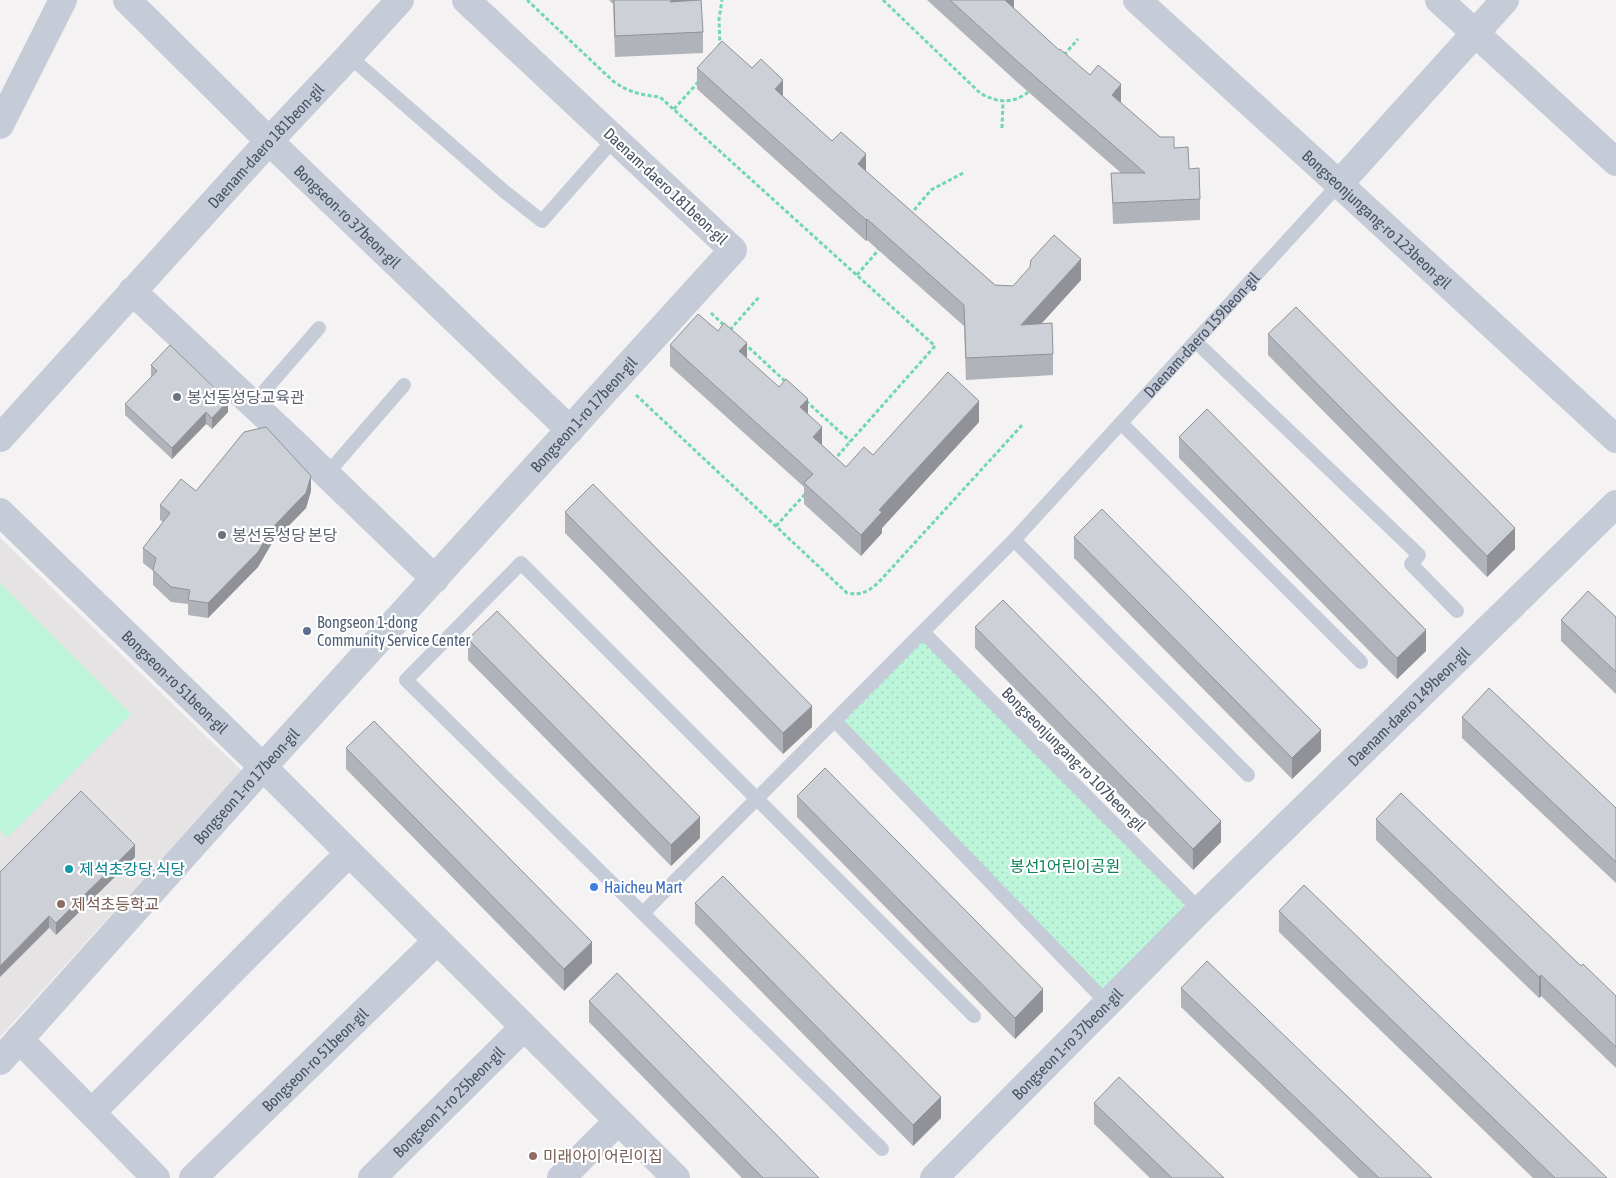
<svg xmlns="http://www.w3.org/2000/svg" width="1616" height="1178" viewBox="0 0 1616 1178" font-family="'Asap Condensed','Noto Sans KR',sans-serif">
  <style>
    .education { fill: #e6e3e4 }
    .grass { fill: url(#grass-dots) }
    .pitch { fill: #bdf5da }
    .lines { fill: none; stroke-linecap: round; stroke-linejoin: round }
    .path { stroke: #71d7b3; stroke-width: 3; stroke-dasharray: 4 2.5; stroke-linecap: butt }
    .service { stroke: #c5ccd8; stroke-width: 14 }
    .minor { stroke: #c5ccd8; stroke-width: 28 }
    .wall { fill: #b1b3ba }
    .shaded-wall { fill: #909297 }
    .building { fill: #ced0d8; stroke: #909297 }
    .worship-dot { fill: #6b7280; stroke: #fff; stroke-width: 2 }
    .service-dot { fill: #5c6f8a; stroke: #fff; stroke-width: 2 }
    .culture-dot { fill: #0f9aa8; stroke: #fff; stroke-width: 2 }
    .shop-dot { fill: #3f7fe0; stroke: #fff; stroke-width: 2 }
    .education-dot { fill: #8d6e63; stroke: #fff; stroke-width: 2 }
    .labels { text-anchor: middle; stroke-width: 4.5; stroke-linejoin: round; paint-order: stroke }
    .street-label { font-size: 16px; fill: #475262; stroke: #fff }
    .worship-label { font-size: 16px; fill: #5b616d; stroke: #fff; text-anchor: start }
    .service-label { font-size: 16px; fill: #4e5e75; stroke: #fff; text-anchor: start }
    .park-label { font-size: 16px; fill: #0d8257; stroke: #fff }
    .culture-label { font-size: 16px; fill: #0d838f; stroke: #fff; text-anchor: start }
    .shop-label { font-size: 16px; fill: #366cbe; stroke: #fff; text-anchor: start }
    .education-label { font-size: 16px; fill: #785e54; stroke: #fff; text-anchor: start }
  </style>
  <defs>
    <pattern id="grass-dots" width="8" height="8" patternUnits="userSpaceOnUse" patternTransform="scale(1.25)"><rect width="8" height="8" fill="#bdf5da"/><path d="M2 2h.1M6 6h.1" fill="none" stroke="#a4d4be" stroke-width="1.8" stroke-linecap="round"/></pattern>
  </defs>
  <rect width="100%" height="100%" fill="#f4f2f2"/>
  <!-- education -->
  <polygon class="education" points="0,538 242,771 0,1037"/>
  <!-- grass -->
  <polygon class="grass" points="923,632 1200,910 1098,993 835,721"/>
  <!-- pitch -->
  <polygon class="pitch" points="0,583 131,714 7,838 0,831"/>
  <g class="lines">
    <!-- path -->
    <g class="path">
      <path d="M527 0 613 81C628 92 641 95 660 97L935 346 834 460"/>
      <path d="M883 0 980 93C999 104 1015 104 1032 89"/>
      <polyline points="720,47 719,19 722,0"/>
      <polyline points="1064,55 1078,39"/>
      <polyline points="674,109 700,80"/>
      <polyline points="1002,128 1003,101"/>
      <polyline points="910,215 931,190 963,173"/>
      <polyline points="857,275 881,247"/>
      <polyline points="711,313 726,327"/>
      <polyline points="730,330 759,297"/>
      <polyline points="744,343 787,383"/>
      <path d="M636 395 847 593C861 596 869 591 879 582L1023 424"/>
      <polyline points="806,401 850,441 851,441"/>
      <polyline points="776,526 806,493"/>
    </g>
    <!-- service -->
    <g class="service">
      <polyline points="349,56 505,192 542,221 615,138"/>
      <polyline points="1196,342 1419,555 1411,564 1457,611"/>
      <polyline points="253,404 319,328"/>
      <polyline points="1122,424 1361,662"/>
      <polyline points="327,474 404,385"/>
      <polyline points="1014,540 1248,775"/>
      <polyline points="923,632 1200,910"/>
      <polyline points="835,721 1107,1003"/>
      <path id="s1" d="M643 913 1014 540 1339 184"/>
      <polyline points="882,1149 406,680 521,563 974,1016"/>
    </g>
    <!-- minor -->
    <g class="minor">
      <path id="s2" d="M127 0 269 141 570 430"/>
      <path id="s3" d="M1137 0 1339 184 1616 439"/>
      <polyline points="1439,0 1616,162"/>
      <polyline points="0,125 63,0"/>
      <polyline points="1339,184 1505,0"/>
      <polyline points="132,291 292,441 435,579"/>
      <path id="s4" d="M0 438 269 141 349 56 400 0"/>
      <path id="s5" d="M0 512 263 767 676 1178"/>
      <polyline points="19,1039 156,1178"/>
      <path id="s6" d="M0 1061 263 767 733 250 466 0"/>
      <polyline points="92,1112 349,853"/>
      <path id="s7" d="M193 1178 437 941"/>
      <path id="s8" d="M372 1178 524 1027"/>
      <polyline points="561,1178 618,1121"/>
      <path id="s9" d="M934 1178 1200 910 1616 504"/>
    </g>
  </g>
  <!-- wall -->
  <g class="wall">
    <polygon points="609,0 691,0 690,1 703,32 703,53 615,57 613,4"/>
    <polygon points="927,0 1014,0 1014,9 1059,50 1160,137 1174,148 1189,169 1200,199 1200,220 1113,224 1111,173 1121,173 1017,82"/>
    <polygon points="697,68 783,97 832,141 995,285 1013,286 1081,280 1041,324 1053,354 1053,375 966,380 964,326 867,240 866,241 697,89"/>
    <polygon points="1268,334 1515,549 1487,577 1268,355"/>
    <polygon points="670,345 747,358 808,414 822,445 846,467 873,455 979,422 882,528 882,533 861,556 804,504 804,487 670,366"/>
    <polygon points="151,365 228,412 212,429 206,424 172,459 125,415 125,404 151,377"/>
    <polygon points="1179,437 1426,651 1397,679 1179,458"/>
    <polygon points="311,491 306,508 272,543 258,567 208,618 188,615 188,604 171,602 153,585 153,571 143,563 143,548 163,522 160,520 160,505"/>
    <polygon points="565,512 812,727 783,754 565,533"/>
    <polygon points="1074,537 1321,751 1292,779 1074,558"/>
    <polygon points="1616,617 1616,694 1561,641 1561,620"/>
    <polygon points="975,627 1221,842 1193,870 975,648"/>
    <polygon points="468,639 700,838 671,866 468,660"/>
    <polygon points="1462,717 1616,808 1616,883 1462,738"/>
    <polygon points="346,748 592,963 564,991 346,769"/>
    <polygon points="797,796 1043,1011 1015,1039 797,817"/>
    <polygon points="1376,819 1581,966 1616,996 1616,1068 1541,996 1539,998 1376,840"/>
    <polygon points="135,857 56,935 0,872"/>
    <polygon points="695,903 941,1118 913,1146 695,924"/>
    <polygon points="1279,911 1607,1178 1533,1178 1279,932"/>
    <polygon points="1181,988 1432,1178 1359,1178 1181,1007"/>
    <polygon points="589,1001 819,1178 742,1178 589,1022"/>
    <polygon points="1094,1103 1224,1178 1150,1178 1094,1124"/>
  </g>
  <!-- shaded-wall -->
  <g class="shaded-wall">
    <polygon points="672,0 691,0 670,23 670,2"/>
    <polygon points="1006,0 1014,0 1014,13 1006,1"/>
    <polygon points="783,80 783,101 775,89"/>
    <polygon points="1121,84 1121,105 1112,95"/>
    <polygon points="866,154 866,176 858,164"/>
    <polygon points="867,219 867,240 866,241 866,220"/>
    <polygon points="1081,259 1081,280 1021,346 1021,325"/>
    <polygon points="747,343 747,364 739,351"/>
    <polygon points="808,399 808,420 800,407"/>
    <polygon points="228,401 228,412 212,429 212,418"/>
    <polygon points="979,401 979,422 882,528 882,533 861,556 861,535 879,510"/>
    <polygon points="206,412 206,424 172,459 172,448"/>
    <polygon points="822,427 822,448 813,437"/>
    <polygon points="311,476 311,491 306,508 272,543 258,567 208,618 208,603"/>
    <polygon points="1515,528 1515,549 1487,577 1487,556"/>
    <polygon points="1426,630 1426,651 1397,679 1397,658"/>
    <polygon points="812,706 812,727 783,754 783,733"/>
    <polygon points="1321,730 1321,751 1292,779 1292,758"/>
    <polygon points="700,817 700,838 671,866 671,845"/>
    <polygon points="1221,821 1221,842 1193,870 1193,849"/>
    <polygon points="135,845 135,857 56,935 56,923"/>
    <polygon points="49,916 49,928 0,977 0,966"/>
    <polygon points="592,942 592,963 564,991 564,969"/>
    <polygon points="1541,975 1541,996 1539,998 1539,977"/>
    <polygon points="1043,989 1043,1011 1015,1039 1015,1018"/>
    <polygon points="941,1097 941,1118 913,1146 913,1125"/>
  </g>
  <!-- building -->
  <g class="building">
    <polygon points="614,0 672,0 670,2 701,0 703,32 615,36"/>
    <polygon points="950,0 1006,0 1006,1 1059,50 1060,49 1090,75 1098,65 1121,84 1112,95 1160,137 1174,137 1174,148 1188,147 1189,169 1199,168 1200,199 1113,203 1111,173 1145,173 1017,61"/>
    <polygon points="722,41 752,68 761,59 783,80 775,89 832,141 841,132 866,154 858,164 995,285 1013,286 1030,267 1031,260 1054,235 1081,259 1021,325 1052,323 1053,354 966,358 964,305 867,219 866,220 697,68"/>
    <polygon points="1296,307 1515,528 1487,556 1268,334"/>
    <polygon points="698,314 718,331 724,323 747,343 739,351 779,387 786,379 808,399 800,407 822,427 813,437 846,467 864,447 873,455 948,372 979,401 879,510 882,512 861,535 804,483 813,474 670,345"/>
    <polygon points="170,345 228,401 212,418 206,412 172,448 125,404 157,371 151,365"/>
    <polygon points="1207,409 1426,630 1397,658 1179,437"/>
    <polygon points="266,427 311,476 306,493 272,528 258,552 208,603 188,600 190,590 171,587 153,570 156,558 143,548 170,513 160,505 181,479 196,491 244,432"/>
    <polygon points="593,484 812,706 783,733 565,512"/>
    <polygon points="1102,509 1321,730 1292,758 1074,537"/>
    <polygon points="1588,591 1616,617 1616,672 1561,620"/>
    <polygon points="1003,600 1221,821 1193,849 975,627"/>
    <polygon points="497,611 700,817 671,845 468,639"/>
    <polygon points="1489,688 1616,808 1616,862 1462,717"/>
    <polygon points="374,721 592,942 564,969 346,748"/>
    <polygon points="825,768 1043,989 1015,1018 797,796"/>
    <polygon points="81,791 135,845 56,923 49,916 0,966 0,872"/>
    <polygon points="1401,793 1581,966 1583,964 1616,996 1616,1047 1541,975 1539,977 1376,819"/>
    <polygon points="723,876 941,1097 913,1125 695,903"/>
    <polygon points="1304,885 1607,1178 1555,1178 1279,911"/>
    <polygon points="1207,961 1432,1178 1379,1178 1181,988"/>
    <polygon points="617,973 819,1178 763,1178 589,1001"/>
    <polygon points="1119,1077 1224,1178 1172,1178 1094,1103"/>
  </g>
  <!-- markers -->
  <g class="worship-dot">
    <circle cx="177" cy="397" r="5"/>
    <circle cx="222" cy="535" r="5"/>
  </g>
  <circle class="service-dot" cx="307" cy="631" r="5"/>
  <circle class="culture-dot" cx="69" cy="869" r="5"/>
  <circle class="shop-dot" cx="594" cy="887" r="5"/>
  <g class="education-dot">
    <circle cx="61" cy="904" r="5"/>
    <circle cx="533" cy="1156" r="5"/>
  </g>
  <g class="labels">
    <!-- street labels -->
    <g class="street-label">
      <text dy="6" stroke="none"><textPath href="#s4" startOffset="395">Daenam-daero 181beon-gil</textPath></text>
      <text transform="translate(666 186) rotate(43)" y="6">Daenam-daero 181beon-gil</text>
      <text dy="6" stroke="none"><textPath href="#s2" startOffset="309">Bongseon-ro 37beon-gil</textPath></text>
      <text dy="6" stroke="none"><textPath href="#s3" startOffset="325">Bongseonjungang-ro 123beon-gil</textPath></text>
      <text dy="6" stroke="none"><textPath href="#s1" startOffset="804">Daenam-daero 159beon-gil</textPath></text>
      <text dy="6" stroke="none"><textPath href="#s6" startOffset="871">Bongseon 1-ro 17beon-gil</textPath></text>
      <text dy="6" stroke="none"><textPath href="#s5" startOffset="244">Bongseon-ro 51beon-gil</textPath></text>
      <text dy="6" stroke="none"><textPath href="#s9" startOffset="669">Daenam-daero 149beon-gil</textPath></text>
      <text transform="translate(1074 759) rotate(45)" y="6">Bongseonjungang-ro 107beon-gil</text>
      <text dy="6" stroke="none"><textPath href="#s6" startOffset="369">Bongseon 1-ro 17beon-gil</textPath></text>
      <text dy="6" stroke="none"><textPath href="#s9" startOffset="189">Bongseon 1-ro 37beon-gil</textPath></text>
      <text dy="6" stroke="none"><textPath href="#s7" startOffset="170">Bongseon-ro 51beon-gil</textPath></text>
      <text dy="6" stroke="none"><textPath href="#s8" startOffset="108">Bongseon 1-ro 25beon-gil</textPath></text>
    </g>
    <!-- worship labels -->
    <g class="worship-label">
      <text x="187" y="403">봉선동성당교육관</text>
      <text x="232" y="541">봉선동성당 본당</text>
    </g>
    <!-- service labels -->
    <g class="service-label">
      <text x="317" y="628">Bongseon 1-dong<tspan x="317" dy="18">Community Service Center</tspan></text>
    </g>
    <!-- park labels -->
    <g class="park-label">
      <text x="1065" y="872">봉선1어린이공원</text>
    </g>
    <!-- culture labels -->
    <g class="culture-label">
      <text x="79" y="875">제석초강당,식당</text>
    </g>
    <!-- shop labels -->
    <g class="shop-label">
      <text x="604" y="893">Haicheu Mart</text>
    </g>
    <!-- education labels -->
    <g class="education-label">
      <text x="71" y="910">제석초등학교</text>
      <text x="543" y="1162">미래아이 어린이집</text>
    </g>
  </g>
</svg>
